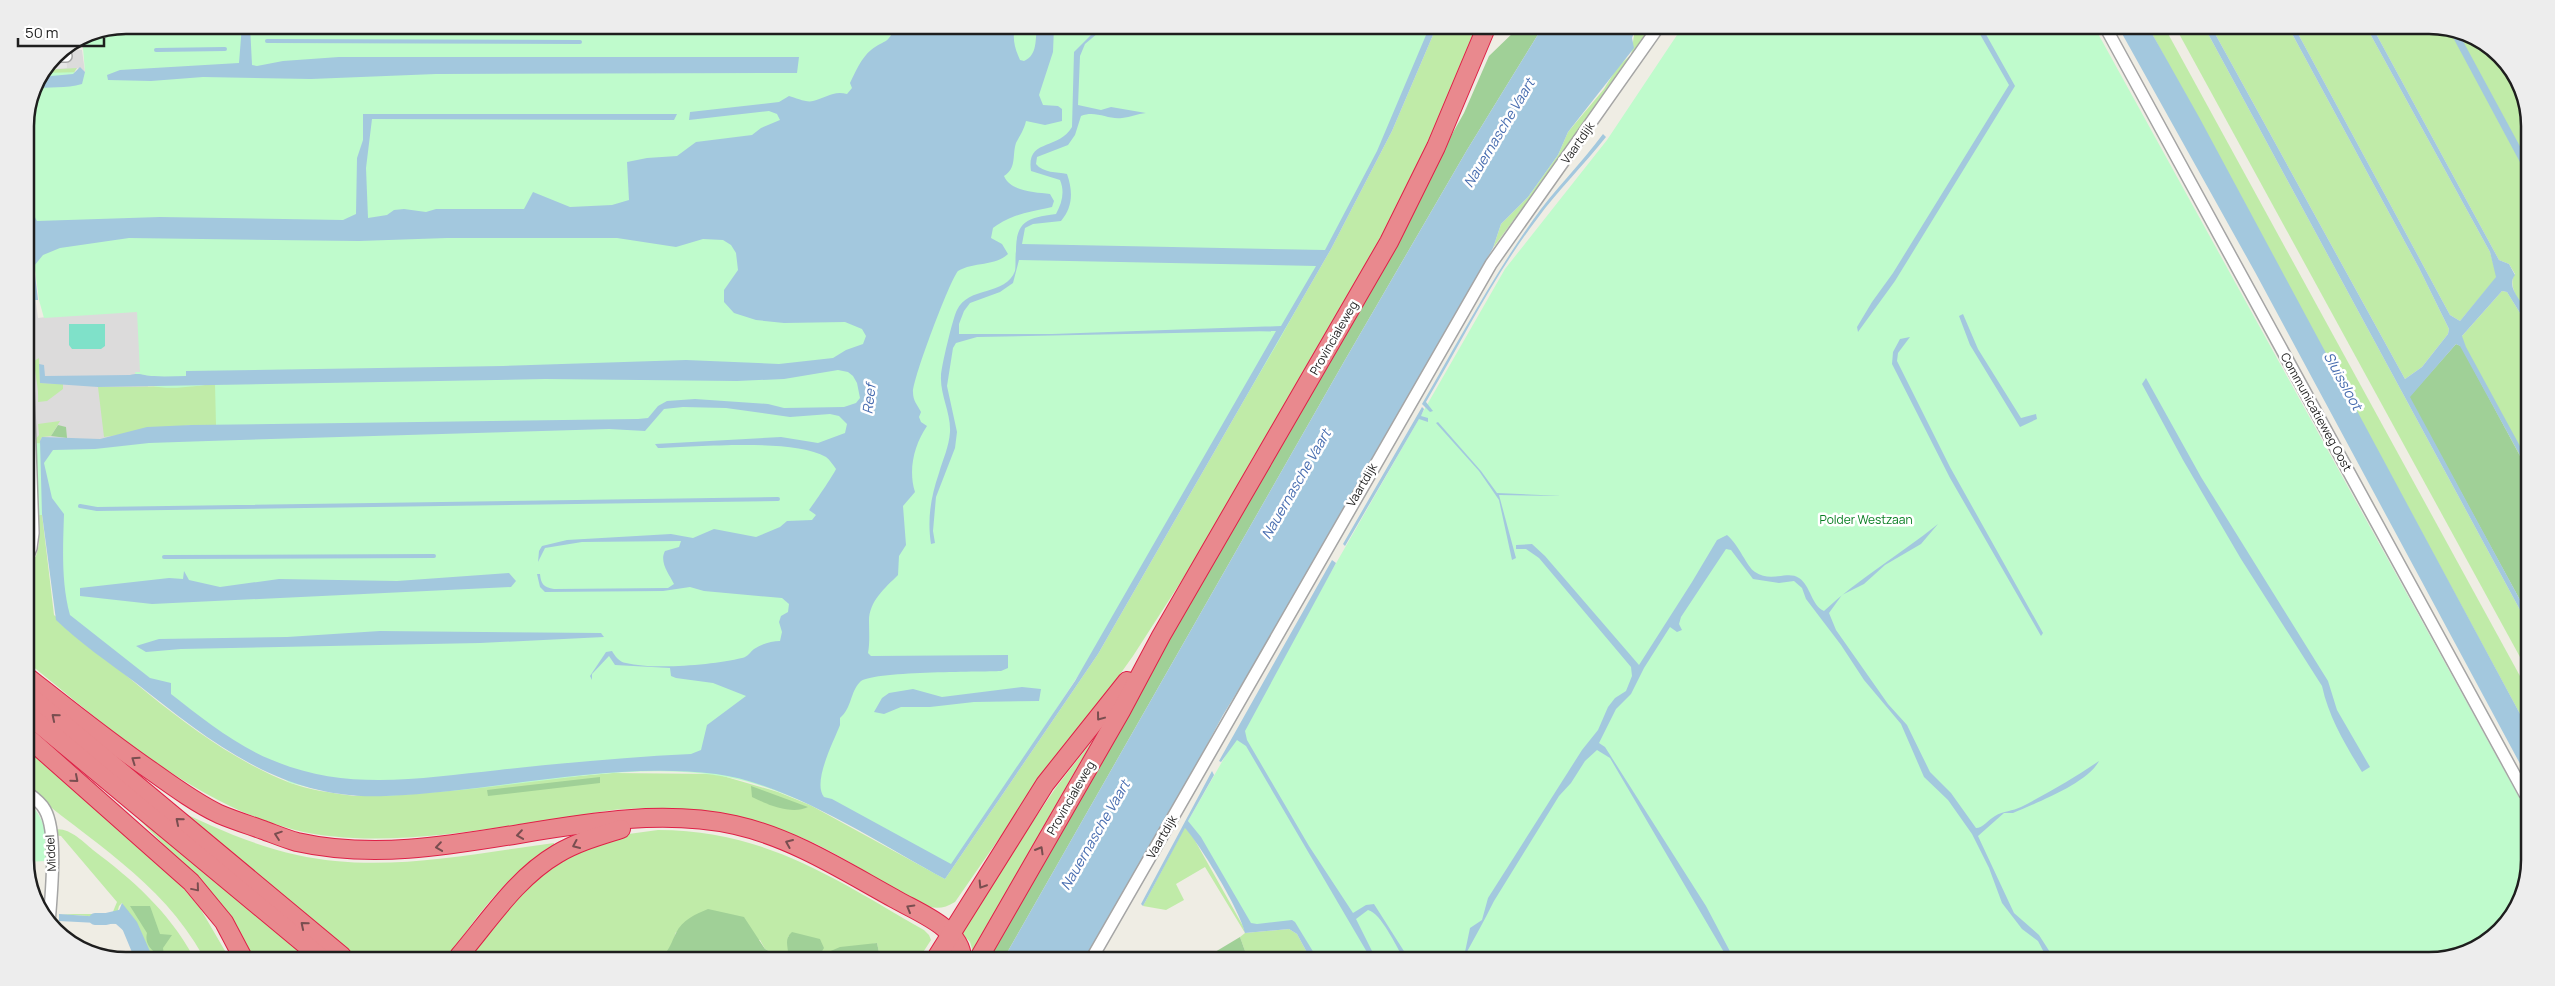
<svg xmlns="http://www.w3.org/2000/svg" width="2555" height="986" viewBox="0 0 2555 986" font-family="Manrope,sans-serif">
  <style>
    .residential { fill: #dcdbdb }
    .grass { fill: #c0eba8 }
    .forest { fill: #a0d097 }
    .park { fill: #bffbcc }
    .pitch { fill: #7fe1c9 }
    .parking { fill: #e6e6e6 }
    .water { fill: #a3c8de; fill-rule: evenodd }
    .lines { fill: none; stroke-linecap: round; stroke-linejoin: round }
    .stream { stroke: #a3c8de; stroke-width: 4 }
    .canal { stroke: #a3c8de; stroke-width: 12 }
    .minor-casing { stroke: #a5a5a5; stroke-width: 14 }
    .highway-casing { stroke: #de2046; stroke-width: 20 }
    .minor { stroke: #fff; stroke-width: 11 }
    .highway { stroke: #e9898e; stroke-width: 18 }
    .oneway { stroke: #794e50 }
    .labels { text-anchor: middle; stroke-width: 5; stroke-linejoin: round; paint-order: stroke }
    .street-label { font-size: 12px; fill: #1e1e1e; stroke: #fff }
    .park-label { font-size: 12px; fill: #097f23; stroke: #fff }
    .water-label { font-size: 14px; font-style: italic; fill: #486db0; stroke: #fff }
    .rim { fill: none; stroke: #1e1e1e; stroke-width: 2.5 }
  </style>
  <rect width="100%" height="100%" fill="#efede4"/>
  <!-- residential -->
  <g class="residential">
    <polygon points="73,42 76,50 82,50 85,72 77,68 73,74 40,77 55,54"/>
    <polygon points="25,220 38,318 151,304 145,464 25,443"/>
  </g>
  <!-- grass -->
  <g class="grass">
    <path d="M1436 28H1478L1409 189 1281 414 1253 457 1231 504 1133 656 1078 733 1041 778 955 902C942 910 933 909 919 903 885 885 853 862 818 845 758 817 690 805 624 809 606 810 588 814 571 817 484 828 381 851 295 830 193 804 105 725 25 660V570L36 556 39 544 35 440 39 435 38 424 60 421 51 436 42 437 40 441 42 514 54 615C124 672 204 749 288 782 309 790 332 793 354 796L612 773 716 774 778 792 810 805 945 879 1098 654 1331 249 1392 131Z"/>
    <polygon points="1635,29 1654,29 1493,248 1501,224 1528,197 1558,155 1568,132 1604,89 1618,66 1631,55"/>
    <polygon points="2150,30 2166,30 2526,687 2526,725"/>
    <polygon points="2177,30 2206,30 2526,621 2526,668"/>
    <polygon points="2213,30 2290,30 2419,268 2449,329 2448,334 2422,367 2405,379"/>
    <polygon points="2296,30 2368,30 2490,252 2497,277 2460,321 2450,315"/>
    <path d="M2374 30H2462L2509 65 2530 119 2529 234 2526 238 2527 255 2529 256 2528 316C2522 305 2506 286 2515 274L2509 264 2499 260Z"/>
    <polygon points="77,68 73,74 40,77 44,70"/>
    <polygon points="2502,291 2507,292 2528,326 2527,469 2461,346 2462,336"/>
    <path d="M39 358 40 383 63 384V389L47 401 38 402C39 388 35 376 34 361Z"/>
    <path d="M321 382 216 425H191L104 437 98 387C172 387 246 383 321 382Z"/>
    <polygon points="1093,740 1042,829 1018,880 973,952 970,942 959,930 1057,786"/>
    <path d="M25 743 166 868 200 908 228 956H203C160 879 90 842 25 786Z"/>
    <path d="M167 805C209 825 251 845 297 855 382 874 469 854 554 843V846C510 870 477 915 449 956H354Z"/>
    <polygon points="134,814 305,956 249,956 190,872"/>
    <polygon points="1185,827 1193,837 1243,926 1245,933 1289,929 1297,934 1310,958 1235,958 1245,951 1240,937 1245,933 1205,867 1176,884 1184,900 1166,910 1143,906"/>
    <path d="M53 830C68 826 82 841 93 850 133 880 168 911 193 956H152L122 903 119 906 116 918 59 914H112L117 902 61 836 53 835Z"/>
    <path d="M658 830C765 830 835 879 924 930L929 935 931 940 920 957H880L877 943 818 957 788 936V954L780 957 765 949 760 940 676 932 671 948 662 957 463 956 553 861 621 835Z"/>
  </g>
  <!-- forest -->
  <g class="forest">
    <polygon points="1518,28 1542,28 1467,150 1345,360 1004,958 986,958 1464,113 1489,56"/>
    <polygon points="2456,344 2461,346 2527,469 2526,611 2409,397"/>
    <polygon points="58,425 66,427 67,438 51,436"/>
    <polygon points="600,777 600,783 488,796 487,790"/>
    <path d="M751 786 808 807C792 815 768 805 752 797Z"/>
    <path d="M130 906H150L160 934 172 935 163 948 164 956C154 954 144 945 147 933Z"/>
    <path d="M708 909 744 917 765 949 780 957H662C670 949 671 943 676 933 682 920 696 914 708 909Z"/>
    <path d="M792 932 820 939 824 948 819 956 840 947 877 943 880 957H781L788 954C788 945 784 939 792 932Z"/>
    <polygon points="1240,937 1245,951 1235,958 1205,958"/>
  </g>
  <!-- park -->
  <g class="park">
    <path d="M126 25 1434 28 1391 128 1328 252 1277 344 1108 630 945 879C881 844 817 800 745 781 662 760 572 778 489 787 455 791 421 793 387 796 353 796 323 791 290 783L63 626 45 515H28L29 545 25 555V443L103 444 191 426 216 425 215 384C191 386 155 394 136 378L135 372H140L137 312 44 318 39 300 34 263 25 267V119L33 87 42 73 85 72 82 36 87 33Z"/>
    <polygon points="1681,29 2096,30 2525,808 2525,893 2486,944 2430,961 1316,958 1297,926 1253,931 1188,821 1505,269 1607,140"/>
    <path d="M25 797C47 821 46 831 46 861L25 862Z"/>
  </g>
  <!-- pitch -->
  <polygon class="pitch" points="69,324 105,324 105,346 101,349 72,349 69,345"/>
  <!-- parking -->
  <polygon class="parking" points="66,47 67,68 44,70 55,54"/>
  <!-- water -->
  <g class="water">
    <polygon points="242,25 250,25 252,65 257,66 283,61 339,57 799,57 797,73 436,74 311,79 203,77 151,81 108,80 107,75 120,70 239,63"/>
    <polygon points="750,26 802,27 803,29 760,31"/>
    <path d="M896 27H1015C1012 39 1015 49 1020 60L1024 61C1038 55 1035 39 1037 27H1054L1053 52 1039 95 1043 105 1058 106 1062 109V121L1045 125 1026 121C1024 130 1020 135 1016 143 1012 155 1017 168 1004 176 1011 192 1035 192 1050 194L1054 201 1052 207C1027 213 1014 213 993 228L991 238 1002 244 1008 254C996 266 973 262 958 271 950 280 913 378 913 392 913 401 917 404 921 412L919 417 921 422 927 426C914 445 908 470 915 492L903 506 906 545 899 556 898 575C885 588 869 601 869 621 869 632 870 642 868 653L871 656 1008 655V668L1001 671C980 672 869 671 860 682 850 692 852 708 840 718V725C834 741 812 782 824 797L832 799 951 864 1075 681 1276 331 977 337 956 343 953 348 947 386 957 432 955 448 936 497 933 531 935 543 931 544C927 519 931 496 939 473 943 459 949 447 950 432 951 413 940 395 941 376 941 368 953 317 957 310 968 286 1006 296 1015 271 1016 265 1015 257 1016 251 1016 221 1027 218 1056 214 1062 203 1065 192 1060 180L1031 171C1026 138 1058 151 1072 127L1074 52 1099 27H1105L1085 44 1080 56 1078 105 1101 110 1111 107 1146 113C1137 114 1131 117 1122 118 1108 120 1096 110 1081 116L1075 135 1068 145 1037 157 1036 164C1043 173 1057 172 1067 174 1073 191 1073 207 1061 221L1033 224 1025 228 1022 244 1325 250 1377 151 1429 28H1436L1392 131 1331 249 1098 654 945 879C878 843 791 784 716 774 606 761 496 792 386 796 283 801 212 743 136 683 109 663 80 643 56 620L42 514 40 441 42 437 100 439 147 427 191 425 638 419 648 418 658 406 667 401 695 399 768 404 784 408 844 407 856 403 860 398 857 383 853 376 848 372 838 370 784 379 737 381 545 379 98 387 40 383 39 364 44 365 45 376 130 375C140 372 144 376 154 376 164 377 175 376 186 376V371L503 366 686 360 779 364 833 358 846 350 863 344 866 336 862 329 845 322 784 323 756 320 734 313 724 302V290L738 270 736 253 731 245 723 240 703 239 676 247 617 238H447L359 241 129 238 60 248 43 255 34 266 38 300H35L26 244V116C27 142 24 201 37 221L160 217 343 220 356 214 357 158 363 140V114H677L674 120 372 119 366 168 368 218 387 215 394 210 404 209 426 212 436 209H524L533 192 570 207 612 205 629 200 627 162 647 158 677 156 696 142 752 135 761 128 780 120 777 114 769 111 689 120 690 112 779 102 789 96C796 98 807 103 813 101 825 98 834 90 847 94L852 88 850 83C855 73 861 58 871 50 886 38 885 47 896 27ZM1019 260 1316 266 1281 326 1052 334H959V324L964 311 970 303 1000 292 1013 283ZM683 407 726 408 790 417 830 414 839 416 847 424 845 433 818 443 781 437 655 444 658 448C698 447 792 438 826 457 830 460 833 465 836 469 834 474 813 505 809 510L816 515 812 520 787 521 780 527 756 537 714 529 693 538 671 534 567 540 542 546 539 551 538 562 545 548 582 542 681 541 679 547 665 551C659 562 669 574 674 584L668 588 554 589C543 587 541 584 540 574H537L540 587 545 592 663 591 690 587 704 591 782 598 789 604 788 612 781 616 779 622 782 632 780 641C771 641 762 644 754 649 750 652 748 657 742 658 713 665 654 670 626 663 619 662 615 656 612 651L606 652 590 676 592 680V674L609 656 615 665 670 668 671 676 676 678 713 683 746 696 707 725 701 750 691 754C627 757 563 763 499 770 421 778 347 792 272 760 235 745 202 718 171 694V683L150 678 70 615C61 582 63 547 64 514L52 498 44 463 53 450 95 449 149 443 208 441 609 429 645 431 664 409Z"/>
    <polygon points="1542,28 1635,29 1632,38 1634,48 1568,132 1558,155 1528,197 1501,224 1493,248 1321,547 1292,602 1223,715 1162,828 1087,958 1004,958 1345,360 1467,150"/>
    <polygon points="1977,29 1983,29 2015,86 1895,281 1858,332 1857,327 1872,302 1893,273 2009,85"/>
    <polygon points="2120,30 2150,30 2199,117 2526,725 2525,773 2255,272"/>
    <path d="M2206 30H2213L2405 379 2422 367 2448 334 2449 329 2419 268 2290 30H2296L2450 315 2460 321 2496 277 2490 252 2368 30H2374L2499 260 2509 264 2515 275C2505 287 2523 302 2528 314 2529 318 2528 323 2528 326L2507 292 2502 291 2462 336 2466 347 2527 459V468L2460 346 2456 344 2410 397 2526 611V621Z"/>
    <polygon points="2449,30 2457,30 2529,163 2529,179"/>
    <path d="M80 67 85 72 82 84C66 89 49 86 32 89L40 77 73 74Z"/>
    <path d="M1603 134 1606 137C1584 165 1558 190 1537 219 1494 275 1462 341 1426 402L1433 411 1430 412 1422 404C1458 342 1491 279 1533 220 1553 191 1581 164 1603 134Z"/>
    <polygon points="1963,314 1978,349 2021,418 2036,414 2037,419 2020,427 1970,345 1959,316"/>
    <polygon points="1910,337 1898,353 1897,361 1950,467 2043,633 2041,636 1950,478 1892,364 1893,352 1900,339"/>
    <path d="M2146 378 2201 477 2328 681 2337 710 2370 767 2362 772C2345 744 2329 718 2322 686L2241 559 2183 460 2142 384Z"/>
    <polygon points="1422,407 1424,409 1421,416 1428,418 1428,422 1419,419 1345,546 1343,544"/>
    <polygon points="1438,422 1481,471 1497,493 1562,496 1499,495 1516,558 1512,560 1499,500 1479,471 1436,423"/>
    <path d="M1938 524 1921 544 1885 565 1864 584 1842 595 1829 613 1836 630 1888 704 1907 725 1930 772 1951 793 1976 828C1983 828 1988 820 1995 816 2003 811 2013 811 2021 807 2048 793 2074 778 2099 761 2088 783 2036 803 2013 813H2004L1978 836 2014 913 2039 935 2055 960H2048L2038 941 2022 929 2002 903 1989 868 1972 834 1948 800 1924 777 1901 724 1864 680 1841 645 1806 599 1802 588 1794 581 1779 583 1753 579 1731 550 1726 549 1681 617 1679 624 1682 630 1677 632 1670 627 1644 668 1631 694 1616 709 1599 743 1605 747 1706 906 1734 959H1728L1610 758 1597 750 1585 761 1571 783 1559 796 1494 901C1484 921 1474 939 1463 959H1456L1465 952 1470 928 1482 920 1488 898 1582 750 1598 730 1608 707 1615 698 1626 691 1632 676 1631 667 1539 558 1526 549H1516V545L1532 544 1545 556 1639 665 1692 582 1717 540 1727 535C1739 545 1747 567 1755 572 1771 583 1788 570 1799 578 1811 586 1811 605 1824 611 1859 578 1901 554 1938 524Z"/>
    <path d="M1332 560 1336 563 1245 731 1247 740 1309 846 1353 913 1366 905 1374 904 1409 959H1404C1396 946 1381 913 1368 910L1356 919 1376 959H1371L1246 746 1237 740 1221 762 1219 761Z"/>
    <polygon points="184,571 189,580 220,587 279,579 397,581 509,573 516,581 511,587 152,604 80,596 80,588 169,578 183,579"/>
    <polygon points="380,631 601,633 604,637 480,643 181,649 146,652 136,646 159,639 287,637"/>
    <polygon points="1022,687 1041,689 1039,701 974,702 930,707 901,707 884,714 874,712 882,698 889,693 913,689 942,697"/>
    <path d="M1212 771 1214 775 1188 821 1201 837 1251 923 1257 924 1292 920 1295 922 1317 958H1310L1297 934 1289 929 1245 933C1240 910 1201 846 1185 828L1143 906 1141 904Z"/>
    <polygon points="122,903 137,922 152,956 136,956 125,932 116,924 59,921 59,914 116,918"/>
  </g>
  <g class="lines">
    <!-- stream -->
    <g class="stream">
      <polyline points="267,41 580,42"/>
      <polyline points="156,50 225,49"/>
      <polyline points="80,506 97,509 778,499"/>
      <polyline points="164,557 434,556"/>
      <polyline points="1264,957 1265,958"/>
    </g>
    <!-- canal -->
    <polyline class="canal" points="95,919 106,919 123,915 140,956"/>
    <defs>
      <g id="minor">
        <polyline points="2107,30 2525,794"/>
        <polyline points="53,56 66,56"/>
        <polyline points="25,302 33,533 31,548 25,562"/>
        <path d="M25 791C32 796 41 802 45 810 58 833 51 896 49 924"/>
        <polyline points="1092,958 1491,264 1657,29"/>
      </g>
      <g id="highway">
        <path d="M25 675C67 708 109 742 153 772 174 787 196 803 219 814 233 820 249 825 263 830 274 834 286 839 297 842 444 875 592 794 735 825 793 838 844 871 895 899 917 912 961 928 962 958"/>
        <polyline points="25,692 342,956"/>
        <polyline points="25,712 319,956"/>
        <polyline points="25,735 191,882 224,922 242,956"/>
        <path d="M459 956C489 921 516 878 557 854 577 842 599 836 621 829"/>
        <polyline points="936,958 1045,784 1127,681"/>
        <polyline points="979,958 1121,711 1161,636 1389,242 1436,147 1486,28"/>
      </g>
    </defs>
    <!-- minor casing -->
    <use href="#minor" class="minor-casing"/>
    <!-- highway casing -->
    <use href="#highway" class="highway-casing"/>
    <!-- minor -->
    <use href="#minor" class="minor"/>
    <!-- highway -->
    <use href="#highway" class="highway"/>
  </g>
  <!-- one-way arrows -->
  <defs><path id="oneway-chevron" d="M-2-3.5L2.5 0L-2 3.5" fill="none" stroke-width="1.6" stroke-linecap="round" stroke-linejoin="round" transform="scale(1.25)"/></defs>
  <g class="oneway">
    <use href="#oneway-chevron" transform="translate(55 717) rotate(-140)"/>
    <use href="#oneway-chevron" transform="translate(1100 717) rotate(127)"/>
    <use href="#oneway-chevron" transform="translate(135 760) rotate(-145)"/>
    <use href="#oneway-chevron" transform="translate(75 779) rotate(41)"/>
    <use href="#oneway-chevron" transform="translate(179 821) rotate(-140)"/>
    <use href="#oneway-chevron" transform="translate(278 835) rotate(-161)"/>
    <use href="#oneway-chevron" transform="translate(520 835) rotate(172)"/>
    <use href="#oneway-chevron" transform="translate(789 843) rotate(-157)"/>
    <use href="#oneway-chevron" transform="translate(576 845) rotate(156)"/>
    <use href="#oneway-chevron" transform="translate(439 847) rotate(172)"/>
    <use href="#oneway-chevron" transform="translate(1040 850) rotate(-60)"/>
    <use href="#oneway-chevron" transform="translate(982 885) rotate(122)"/>
    <use href="#oneway-chevron" transform="translate(196 888) rotate(50)"/>
    <use href="#oneway-chevron" transform="translate(910 908) rotate(-150)"/>
    <use href="#oneway-chevron" transform="translate(304 925) rotate(-140)"/>
  </g>
  <g class="labels">
    <!-- street labels -->
    <g class="street-label">
      <text transform="translate(1578 143) rotate(-55)" y="4">Vaartdijk</text>
      <text transform="translate(1334 338) rotate(-60)" y="4">Provincialeweg</text>
      <text transform="translate(2316 412) rotate(61)" y="4">Communicatieweg Oost</text>
      <text transform="translate(1362 485) rotate(-60)" y="4">Vaartdijk</text>
      <text transform="translate(1071 798) rotate(-60)" y="4">Provincialeweg</text>
      <text transform="translate(1162 837) rotate(-60)" y="4">Vaartdijk</text>
      <text transform="translate(51 853) rotate(-93)" y="4">Middel</text>
    </g>
    <!-- park labels -->
    <g class="park-label">
      <text x="1866" y="524">Polder Westzaan</text>
    </g>
    <!-- water labels -->
    <g class="water-label">
      <text transform="translate(1499 133) rotate(-59)" y="5">Nauernasche Vaart</text>
      <text transform="translate(2343 381) rotate(61)" y="5">Sluissloot</text>
      <text transform="translate(869 399) rotate(-83)" y="5">Reef</text>
      <text transform="translate(1296 484) rotate(-60)" y="5">Nauernasche Vaart</text>
      <text transform="translate(1095 835) rotate(-60)" y="5">Nauernasche Vaart</text>
    </g>
  </g>
  <!-- crop -->
  <path d="M0 0H2555V986H0ZM126 34H2429A92 92 0 0 1 2521 126V860A92 92 0 0 1 2429 952H126A92 92 0 0 1 34 860V126A92 92 0 0 1 126 34Z" fill="#ededed" fill-rule="evenodd"/>
  <path class="rim" d="M126 34H2429A92 92 0 0 1 2521 126V860A92 92 0 0 1 2429 952H126A92 92 0 0 1 34 860V126A92 92 0 0 1 126 34Z"/>
  <!-- scale -->
  <path d="M18 38v8h86v-8" fill="none" stroke="#1e1e1e" stroke-width="2.5"/>
  <text x="25" y="38" font-size="15" fill="#1e1e1e" stroke="#ffffff" stroke-width="4" paint-order="stroke">50 m</text>
</svg>
